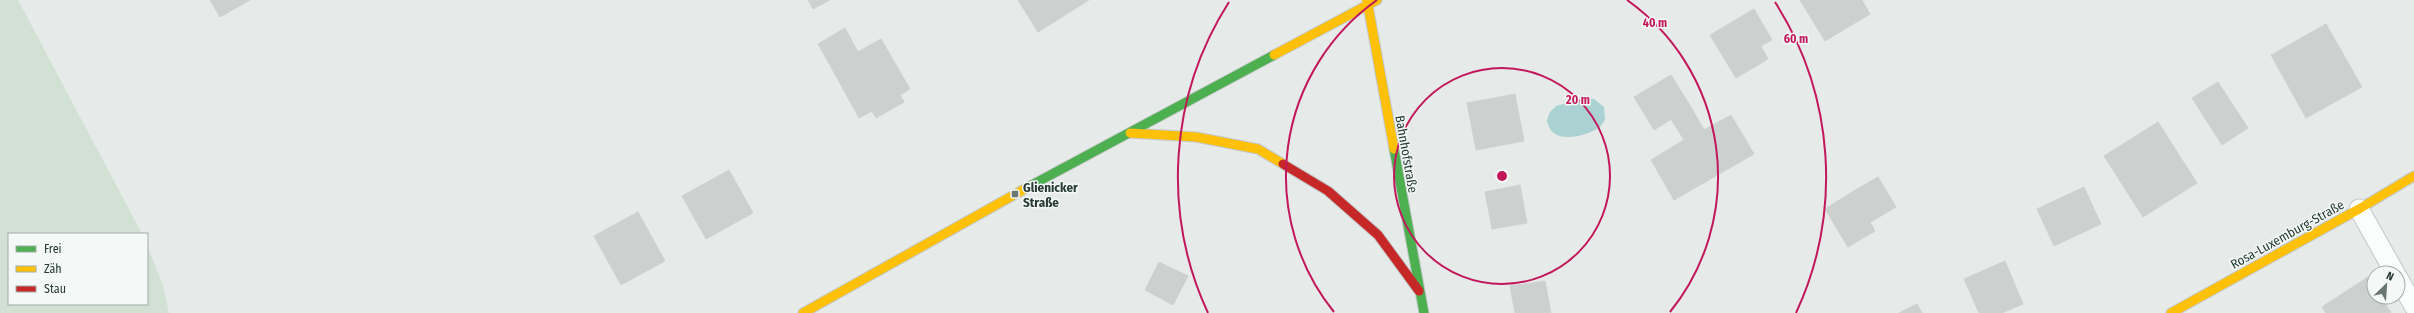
<svg xmlns="http://www.w3.org/2000/svg" width="2414" height="313" viewBox="0 0 2414 313" font-family="'Fira Sans Condensed',sans-serif">
  <style>
    .green { fill: #d1e1d4 }
    .water { fill: #abd2d3 }
    .building { fill: #ccd1cf; stroke: #ced3d0 }
    .lines { fill: none; stroke-linecap: round; stroke-linejoin: round }
    .lane-casing { stroke: #c3c7c5; stroke-width: 21 }
    .fast-casing { stroke: #c1c7c5; stroke-width: 11 }
    .slow-casing { stroke: #c1c7c5; stroke-width: 11 }
    .jam-casing { stroke: #c1c7c5; stroke-width: 11 }
    .lane { stroke: #fbfcfc; stroke-width: 19 }
    .fast { stroke: #4caf50; stroke-width: 9 }
    .slow { stroke: #ffc107; stroke-width: 9 }
    .jam { stroke: #c62828; stroke-width: 9 }
    .ring { fill: none; stroke: #c2185b; stroke-width: 2 }
    .poi-dot { fill: #697872; stroke: #f4f8f6; stroke-width: 1.5 }
    .labels { text-anchor: middle; stroke-width: 3; stroke-linejoin: round; paint-order: stroke }
    .street-label { font-size: 13px; fill: #253b33; stroke: #f4f8f6 }
    .poi-label { font-size: 13px; font-weight: bold; fill: #253b33; stroke: #f4f8f6; text-anchor: start }
    .centre { fill: #c2185b; stroke: #f4f8f6; stroke-width: 2 }
    .ring-label { font-size: 12px; text-anchor: middle; font-weight: bold; fill: #c2185b; stroke: #f4f8f6; stroke-width: 3; stroke-linejoin: round; paint-order: stroke }
  </style>
  <rect width="100%" height="100%" fill="#e6eae8"/>
  <!-- green -->
  <polygon class="green" points="0,0 18,0 142,234 9,234 9,304 147,304 147,245 163,285 169,313 0,313"/>
  <!-- water -->
  <path class="water" d="M1585 98 1594 99 1604 107 1605 120 1600 127C1585 137 1550 146 1547 120L1550 112 1556 106Z"/>
  <!-- building -->
  <g class="building">
    <polygon points="210,0 250,0 220,17"/>
    <polygon points="808,0 830,0 813,9"/>
    <polygon points="1018,0 1089,0 1038,32"/>
    <polygon points="1800,0 1862,0 1870,14 1825,41"/>
    <polygon points="1754,9 1772,40 1761,46 1768,59 1736,78 1710,35"/>
    <polygon points="2326,24 2362,87 2306,118 2271,55"/>
    <polygon points="845,28 858,52 831,67 818,44"/>
    <polygon points="881,39 910,89 900,95 904,102 876,118 872,111 859,118 831,67"/>
    <polygon points="1671,75 1691,107 1654,130 1634,97"/>
    <polygon points="2218,82 2248,128 2222,145 2192,98"/>
    <polygon points="1515,94 1524,141 1476,150 1467,103"/>
    <polygon points="1691,107 1704,130 1731,115 1754,154 1674,200 1651,160 1684,140 1671,119"/>
    <polygon points="2158,122 2197,183 2143,217 2104,156"/>
    <polygon points="729,170 753,213 706,239 682,196"/>
    <polygon points="1878,177 1896,207 1869,223 1852,192"/>
    <polygon points="1520,185 1527,223 1492,229 1485,192"/>
    <polygon points="2084,187 2101,224 2054,246 2037,209"/>
    <polygon points="1852,192 1875,231 1848,247 1825,209"/>
    <polygon points="638,212 665,261 621,285 594,236"/>
    <polygon points="2005,261 2023,304 2002,313 1979,313 1964,279"/>
    <polygon points="1159,262 1188,276 1173,305 1145,290"/>
    <polygon points="2368,277 2374,286 2374,297 2381,297 2391,313 2326,313 2322,307"/>
    <polygon points="1545,281 1551,313 1515,313 1510,286"/>
    <polygon points="1917,304 1922,313 1899,313"/>
  </g>
  <g class="lines">
    <defs>
      <g id="lane">
        <polyline points="2359,209 2395,273"/>
        <polyline points="2398,278 2414,306"/>
      </g>
      <g id="fast">
        <polyline points="1394,149 1424,313"/>
        <polyline points="1030,186 1274,55"/>
      </g>
      <g id="slow">
        <polyline points="1367,0 1394,149"/>
        <polyline points="1274,55 1377,0"/>
        <polyline points="1130,133 1196,137 1258,149 1283,164"/>
        <polyline points="803,313 1030,186"/>
        <polyline points="2171,313 2359,209 2414,176"/>
      </g>
      <polyline id="jam" points="1283,164 1328,191 1378,235 1419,291"/>
    </defs>
    <!-- lane casing -->
    <use href="#lane" class="lane-casing"/>
    <!-- fast casing -->
    <use href="#fast" class="fast-casing"/>
    <!-- slow casing -->
    <use href="#slow" class="slow-casing"/>
    <!-- jam casing -->
    <use href="#jam" class="jam-casing"/>
    <!-- lane -->
    <use href="#lane" class="lane"/>
    <!-- fast -->
    <use href="#fast" class="fast"/>
    <!-- slow -->
    <use href="#slow" class="slow"/>
    <!-- jam -->
    <use href="#jam" class="jam"/>
  </g>
  <!-- distance rings -->
  <g class="ring">
    <circle cx="1502" cy="176" r="108"/>
    <path d="M1334 312A216 216 0 0 1 1377 0M1627 0A216 216 0 0 1 1670 312"/>
    <path d="M1208 313A324 324 0 0 1 1229 2M1775 2A324 324 0 0 1 1796 313"/>
  </g>
  <!-- markers -->
  <rect class="poi-dot" x="1011" y="190" width="8" height="8" rx="2"/>
  <g class="labels">
    <!-- street labels -->
    <g class="street-label">
      <text transform="translate(1407 154) rotate(80)" y="5">Bahnhofstraße</text>
      <text transform="translate(2287 234) rotate(-29)" y="5">Rosa-Luxemburg-Straße</text>
    </g>
    <!-- poi labels -->
    <g class="poi-label">
      <text x="1023" y="192">Glienicker<tspan x="1023" dy="15">Straße</tspan></text>
    </g>
  </g>
  <circle cx="1502" cy="176" r="6" class="centre"/>
  <g class="ring-label">
    <text x="1655" y="27">40 m</text>
    <text x="1796" y="43">60 m</text>
    <text x="1578" y="104">20 m</text>
  </g>
  <!-- legend -->
  <rect x="8" y="233" width="140" height="72" fill="#f4f8f6" stroke="#a1aca8"/>
  <rect x="16" y="246" width="20" height="6" fill="#4caf50" stroke="#a1aca8"/>
  <text x="44" y="253" font-size="12" fill="#253b33">Frei</text>
  <rect x="16" y="266" width="20" height="6" fill="#ffc107" stroke="#a1aca8"/>
  <text x="44" y="273" font-size="12" fill="#253b33">Zäh</text>
  <rect x="16" y="286" width="20" height="6" fill="#c62828" stroke="#a1aca8"/>
  <text x="44" y="293" font-size="12" fill="#253b33">Stau</text>
  <!-- north arrow -->
  <g transform="translate(2386 285) rotate(25)"><circle r="19" fill="#f4f8f6" stroke="#a1aca8"/>
  <path d="M0-3L7 15L0 10L-7 15Z" fill="#697872"/>
  <text y="-6" font-size="11" font-weight="bold" text-anchor="middle" fill="#253b33">N</text>
  </g>
</svg>
